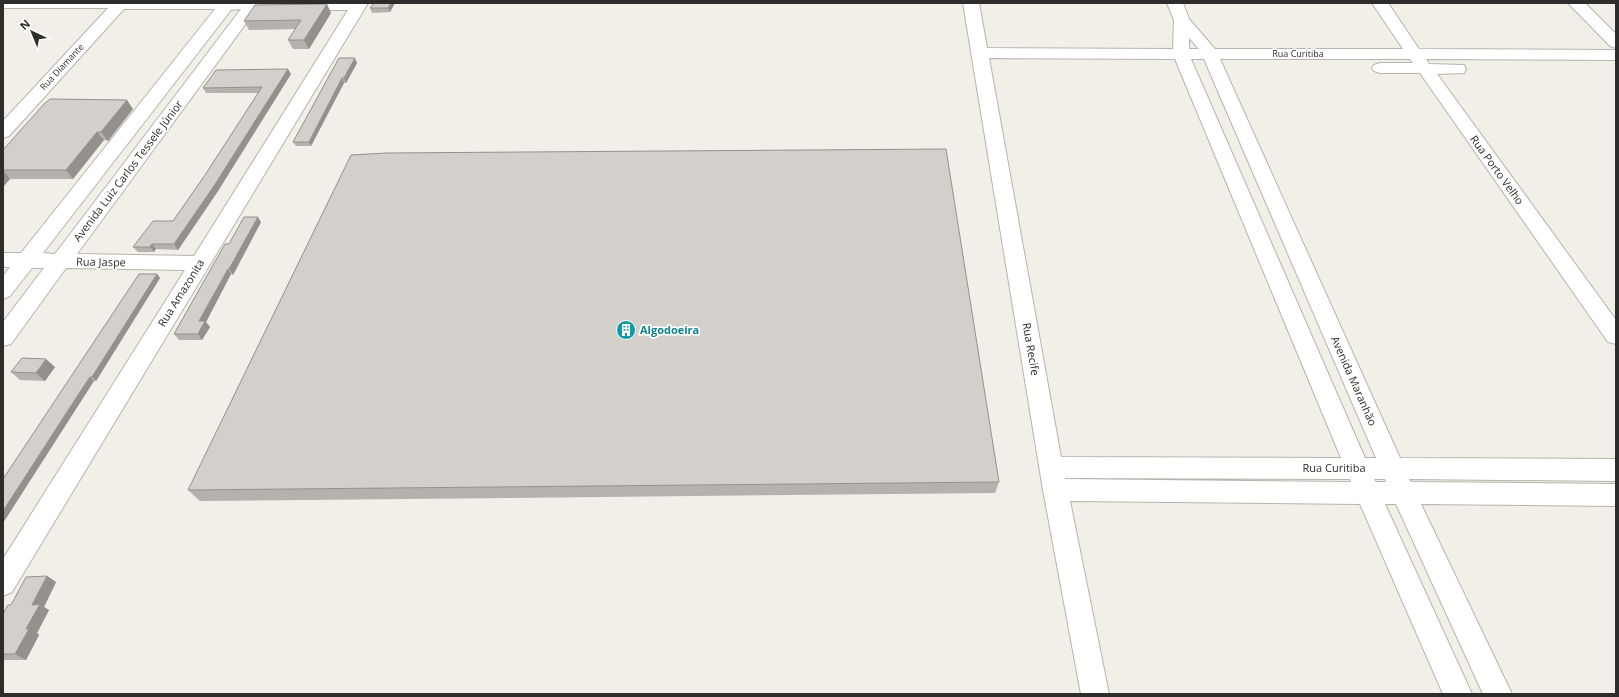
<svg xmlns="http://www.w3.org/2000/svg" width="1619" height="697" viewBox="0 0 1619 697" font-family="'Open Sans',sans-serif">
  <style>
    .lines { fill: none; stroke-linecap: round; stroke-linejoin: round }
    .minor-casing { stroke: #b7b4ae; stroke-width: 2 }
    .minor { fill: #fff; fill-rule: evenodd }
    .wall { fill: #b5b2ae }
    .shaded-wall { fill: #94918d }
    .building { fill: #d3cfca; stroke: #94918d }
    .labels { text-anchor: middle; stroke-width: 3.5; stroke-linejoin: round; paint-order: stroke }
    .far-street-label { font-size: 9px; fill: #2f2d2b; stroke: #fff }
    .street-label { font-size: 11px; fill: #2f2d2b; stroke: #fff }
    .culture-label { font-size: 11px; font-weight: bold; fill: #0d838f; stroke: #fff; text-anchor: start }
  </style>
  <rect width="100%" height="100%" fill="#f2eee8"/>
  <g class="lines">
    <defs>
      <g id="minor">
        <path d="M3 3H261L77 254 194 256 348 10H298L293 8 290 5 292 3H368L12 592 3 596V559L185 270 66 268 11 344 3 346V322L44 268H32L10 296 3 299V276L10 267H3V253H21L215 9H124L9 136 3 138V121L108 8H3ZM241 9 55 254 43 253 231 10Z"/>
        <path d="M963 3H979L987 48 1173 49 1174 20 1167 3H1183L1189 19 1215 49H1403L1372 3H1388L1419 49 1616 50V60L1426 59 1429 64 1464 65 1466 69 1464 73 1437 74 1616 320V344L1608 342 1420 73H1380L1374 71 1372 68 1374 65 1380 63H1413L1410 59H1220L1400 458 1616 459V481L1409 479 1411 482 1616 484V506L1421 504 1512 694H1483L1396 504H1385L1472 694H1443L1360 504 1070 501 1109 694H1081L1043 490ZM1189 38 1198 48 1199 49H1189ZM989 58 1175 59 1341 458 1061 457ZM1191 59H1204L1376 458H1365ZM1065 478 1350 479 1351 482 1065 479ZM1374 479H1385L1386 482H1376Z"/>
        <polygon points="1568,3 1585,3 1616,34 1616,48 1610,46"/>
      </g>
    </defs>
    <!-- minor casing -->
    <use href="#minor" class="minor-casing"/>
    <!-- minor -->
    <use href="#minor" class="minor"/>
  </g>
  <!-- wall -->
  <g class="wall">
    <polygon points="395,3 390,12 372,13 370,8"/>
    <polygon points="331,13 309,49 293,49 288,40 295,29 249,30 244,21"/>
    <polygon points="339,58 357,63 346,83 344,83 311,146 296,146 293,142"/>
    <polygon points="291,74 218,191 178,250 156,249 154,252 138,252 133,247 173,221 205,175 258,93 206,93 203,88"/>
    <polygon points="133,109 108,141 104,140 73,179 10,179 3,187 3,150"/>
    <polygon points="261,222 233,275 231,274 206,322 210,327 202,340 179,340 174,334 229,244"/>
    <polygon points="157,274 160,278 96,381 94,381 80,402 3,523 3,479"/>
    <polygon points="55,367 45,381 20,380 11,372"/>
    <polygon points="999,482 995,493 200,501 188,490"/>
    <polygon points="47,576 56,582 44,607 49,610 37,633 39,635 26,660 3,660 3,614 11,605"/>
  </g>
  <!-- shaded-wall -->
  <g class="shaded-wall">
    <polygon points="391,3 395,3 390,12 388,8"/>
    <polygon points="327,4 331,13 309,49 304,40"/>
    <polygon points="355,58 357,63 346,83 344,78"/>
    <polygon points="288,69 291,74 218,191 178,250 174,244"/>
    <polygon points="342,78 344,83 311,146 309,142"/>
    <polygon points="127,100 133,109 108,141 101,132"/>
    <polygon points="97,132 104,140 73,179 66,170"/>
    <polygon points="3,170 10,179 3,187"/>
    <polygon points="258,217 261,222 233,275 229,269"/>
    <polygon points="152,244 156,249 154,252 150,247"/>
    <polygon points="228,269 231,274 206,322 210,327 202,340 198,334 199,321"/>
    <polygon points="157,274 160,278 96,381 92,377"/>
    <polygon points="46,359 55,367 45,381 36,373"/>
    <polygon points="90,377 94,381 3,523 3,511"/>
    <polygon points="47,576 56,582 44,607 49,610 37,633 39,635 26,660 15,654 26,629 32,605"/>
  </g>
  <!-- building -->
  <g class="building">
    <polygon points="374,3 391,3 388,8 370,8"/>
    <polygon points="327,4 304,40 288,40 301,20 244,21 255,5"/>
    <polygon points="339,58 355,58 344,78 342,78 309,142 293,142"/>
    <polygon points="288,69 214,186 174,244 152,244 150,247 133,247 153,221 173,221 205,175 262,87 203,88 216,70"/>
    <polygon points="50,99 127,100 101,132 97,132 66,170 3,170 3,150 44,104"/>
    <polygon points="946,149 999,482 188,490 351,155 386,153"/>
    <polygon points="244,217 258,217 229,269 228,269 199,321 205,321 198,334 174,334 225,244 229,244"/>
    <polygon points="139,274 157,274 92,377 90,377 76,398 3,511 3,479"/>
    <polygon points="22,358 46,359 36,373 11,372"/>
    <polygon points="47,576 32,605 40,604 26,629 29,629 15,654 3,654 3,624 4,623 3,623 3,614 8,605 11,605 26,577"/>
  </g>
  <!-- icons -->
  <defs>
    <symbol id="building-disc" viewBox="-11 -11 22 22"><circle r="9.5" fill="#0f9aa8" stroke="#fff"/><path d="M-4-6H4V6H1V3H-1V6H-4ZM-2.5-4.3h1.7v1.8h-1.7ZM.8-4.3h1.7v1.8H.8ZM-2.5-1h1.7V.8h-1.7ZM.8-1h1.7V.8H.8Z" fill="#fff"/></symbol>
  </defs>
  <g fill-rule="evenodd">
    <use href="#building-disc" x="615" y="319" width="22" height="22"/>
  </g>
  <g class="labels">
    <!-- far-street labels -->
    <g class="far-street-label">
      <text x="1298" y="57">Rua Curitiba</text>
      <text transform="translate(62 67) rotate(-47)" y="3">Rua Diamante</text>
    </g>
    <!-- street labels -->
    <g class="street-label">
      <text transform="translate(1497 170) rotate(54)" y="4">Rua Porto Velho</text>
      <text transform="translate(128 171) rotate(-53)" y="4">Avenida Luiz Carlos Tessele Júnior</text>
      <text transform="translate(101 262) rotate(1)" y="4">Rua Jaspe</text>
      <text transform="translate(181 293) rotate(-58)" y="4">Rua Amazonita</text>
      <text transform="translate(1031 349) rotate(80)" y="4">Rua Recife</text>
      <text transform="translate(1354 381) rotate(66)" y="4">Avenida Maranhão</text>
      <text x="1334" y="472">Rua Curitiba</text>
    </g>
    <!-- culture labels -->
    <g class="culture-label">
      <text x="640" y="334">Algodoeira</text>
    </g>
  </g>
  <!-- border -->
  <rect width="1619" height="697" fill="none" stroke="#2f2d2b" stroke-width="8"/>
  <!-- north arrow -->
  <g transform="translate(32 32) rotate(316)" stroke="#ffffff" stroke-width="3" paint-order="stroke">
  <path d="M0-3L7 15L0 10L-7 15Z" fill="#2f2d2b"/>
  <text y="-6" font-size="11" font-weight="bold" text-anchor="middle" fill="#2f2d2b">N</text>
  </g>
</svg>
